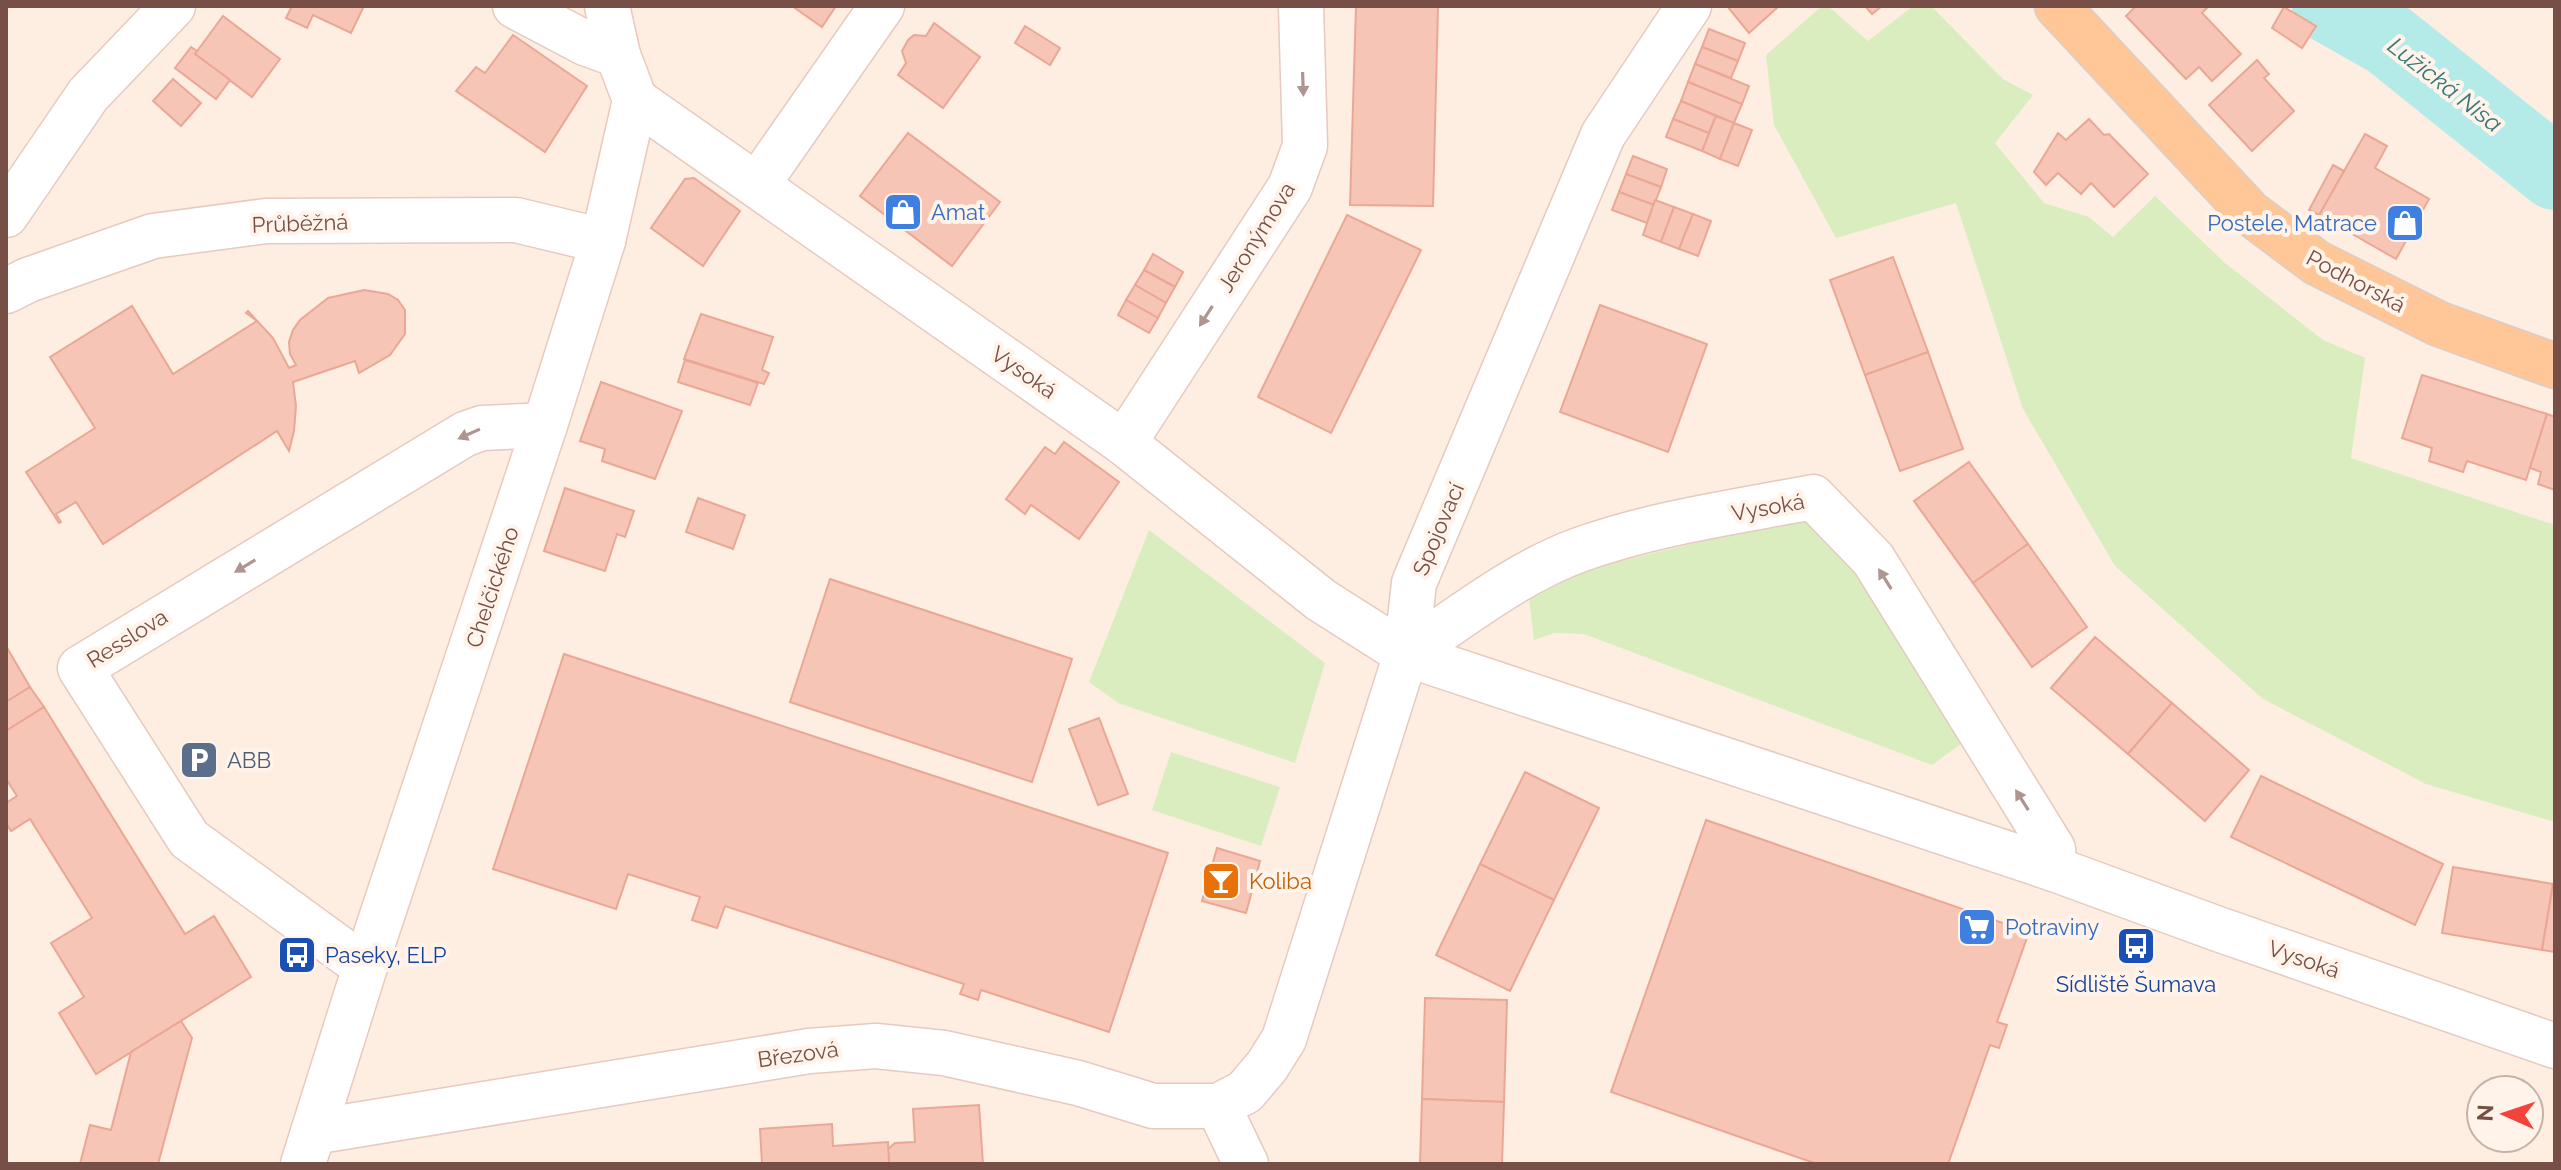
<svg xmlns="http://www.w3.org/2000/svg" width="2561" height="1170" viewBox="0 0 2561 1170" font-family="Raleway,sans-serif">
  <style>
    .green { fill: #daedbf }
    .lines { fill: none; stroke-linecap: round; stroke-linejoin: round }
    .river { stroke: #b4eae8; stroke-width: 74 }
    .building { fill: #f6c5b6; stroke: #eba795; stroke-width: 2 }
    .street-casing { stroke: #e6cabf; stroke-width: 47 }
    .secondary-casing { stroke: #ebc9bc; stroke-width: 47 }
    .primary-casing { stroke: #d9cecb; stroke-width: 47 }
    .street { stroke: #fff; stroke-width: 44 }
    .secondary { stroke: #fff; stroke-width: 44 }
    .primary { stroke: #ffc698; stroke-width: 44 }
    .oneway { fill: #ae9590 }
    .labels { text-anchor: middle; stroke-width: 8; stroke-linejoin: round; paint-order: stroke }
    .shop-label { font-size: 22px; fill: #366cbe; stroke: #fff3ea; text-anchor: start }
    .street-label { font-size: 22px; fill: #784f46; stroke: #fff3ea }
    .service-label { font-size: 22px; fill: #4e5e75; stroke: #fff3ea; text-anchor: start }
    .food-label { font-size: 22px; fill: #c56008; stroke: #fff3ea; text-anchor: start }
    .transit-label { font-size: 22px; fill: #164399; stroke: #fff3ea; text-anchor: start }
    .water-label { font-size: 24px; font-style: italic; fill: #357877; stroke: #fff3ea }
  </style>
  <rect width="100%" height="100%" fill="#feeee1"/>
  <!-- green -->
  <g class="green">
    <polygon points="1822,6 1828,6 1868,41 1913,6 1931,6 2003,79 2033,95 1995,143 2044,203 2089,217 2113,237 2155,196 2225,263 2323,340 2365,358 2351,458 2555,525 2555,822 2426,784 2263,699 2115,566 2023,409 1956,203 1836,238 1774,125 1766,55"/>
    <polygon points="1803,517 1854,566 1965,741 1932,765 1584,634 1554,633 1534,640 1529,598 1580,571"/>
    <polygon points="1149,530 1325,663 1295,763 1118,703 1089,682"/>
    <polygon points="1171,752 1280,787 1261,846 1152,810"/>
  </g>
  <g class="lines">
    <!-- river -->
    <polyline class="river" points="2329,6 2389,40 2555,173"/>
  </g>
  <!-- building -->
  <g class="building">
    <polygon points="292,6 364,6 351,33 313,15 307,28 286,18"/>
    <polygon points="792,6 836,6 822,27"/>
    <polygon points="1356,6 1438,6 1433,206 1350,205"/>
    <polygon points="1727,6 1779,6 1749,33"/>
    <polygon points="1865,6 1882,6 1872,14"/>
    <polygon points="2136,6 2209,6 2202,13 2241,54 2212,81 2199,67 2186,79 2126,16"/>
    <polygon points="2284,7 2316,26 2302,48 2272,28"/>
    <polygon points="223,16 280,59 252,97 195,54"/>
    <polygon points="934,23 980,57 943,108 898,75 906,63 902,51 908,40 914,35 926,36"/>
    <polygon points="1025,26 1060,48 1050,65 1015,43"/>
    <polygon points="1709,29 1745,43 1738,61 1702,47"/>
    <polygon points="513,35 587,86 545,152 456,91 476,67 485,73"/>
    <polygon points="191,47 197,51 195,54 230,80 216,99 175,68"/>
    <polygon points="1702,47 1738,61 1731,78 1695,64"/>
    <polygon points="2257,60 2269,74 2264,78 2294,111 2252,151 2209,105"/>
    <polygon points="1695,64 1749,86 1742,104 1688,82"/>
    <polygon points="173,79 201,103 181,126 153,101"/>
    <polygon points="1688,82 1742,104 1734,123 1681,101"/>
    <polygon points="1681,101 1716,116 1709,133 1673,119"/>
    <polygon points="1716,116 1734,123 1720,159 1702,151"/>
    <polygon points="1673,119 1709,133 1702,151 1666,137"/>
    <polygon points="2089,119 2104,135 2109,134 2148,174 2114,207 2091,183 2081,194 2058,173 2046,185 2034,172 2058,133 2066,140"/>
    <polygon points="1734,123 1752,130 1738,166 1720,159"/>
    <polygon points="908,133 1000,202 952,266 860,196"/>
    <polygon points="2365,134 2387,146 2375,168 2429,199 2396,259 2319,215"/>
    <polygon points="1633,156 1667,169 1661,187 1626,174"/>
    <polygon points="2333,165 2344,171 2319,215 2309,210"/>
    <polygon points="1626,174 1661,187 1654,205 1619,192"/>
    <polygon points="694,178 740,211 703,266 651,228 685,179"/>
    <polygon points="1619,192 1654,205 1647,223 1612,210"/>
    <polygon points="1655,200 1674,207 1661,242 1643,235"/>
    <polygon points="1674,207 1693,214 1679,249 1661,242"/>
    <polygon points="1693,214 1711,221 1698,256 1679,249"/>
    <polygon points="1347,215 1421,250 1331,433 1258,397"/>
    <polygon points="1153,254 1183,272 1175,287 1144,270"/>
    <polygon points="1893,257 1928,352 1865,375 1830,280"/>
    <polygon points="1144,270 1175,287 1166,303 1135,285"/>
    <polygon points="1135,285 1166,303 1158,318 1126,300"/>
    <polygon points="364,290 388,294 398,300 405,310 405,334 390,355 359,373 355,361 293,382 296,406 294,431 289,451 277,431 103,544 76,502 56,514 61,522 59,523 26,472 95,428 50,357 132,306 173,374 257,321 246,313 248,311 273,338 289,368 296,365 290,354 289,342 293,330 300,320 328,298"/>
    <polygon points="1126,300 1158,318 1149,333 1118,315"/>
    <polygon points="1600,305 1707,344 1668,452 1560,412"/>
    <polygon points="701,314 773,337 762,370 769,373 764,384 684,359"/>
    <polygon points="1928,352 1963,449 1900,471 1865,375"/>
    <polygon points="685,360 758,383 750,405 678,382"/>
    <polygon points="2422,375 2547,414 2526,480 2467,461 2463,472 2429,461 2432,448 2402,438"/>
    <polygon points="601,382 682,411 655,479 602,461 605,449 580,441"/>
    <polygon points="2547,414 2555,417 2555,490 2538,484 2541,472 2530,468"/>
    <polygon points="1064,442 1119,482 1079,539 1031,505 1025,514 1006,499 1045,447 1055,454"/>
    <polygon points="1969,462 2028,544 1973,583 1914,501"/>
    <polygon points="565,488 634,511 625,537 617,534 605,571 544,551"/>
    <polygon points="698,498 745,515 733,549 686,532"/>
    <polygon points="2028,544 2087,627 2032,667 1973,583"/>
    <polygon points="830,579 1072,659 1032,782 790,702"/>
    <polygon points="2095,637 2172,703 2128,754 2051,688"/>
    <polygon points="6,646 30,687 6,702"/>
    <polygon points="564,654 1168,853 1109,1032 981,990 978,1000 960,994 964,984 725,906 717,928 692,920 700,897 628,874 616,909 493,869"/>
    <polygon points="30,687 44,707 6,731 6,702"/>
    <polygon points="2172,703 2249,770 2205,821 2128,754"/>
    <polygon points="44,707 185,934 214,916 251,977 96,1074 59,1013 84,997 51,943 92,918 30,819 11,831 6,823 6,803 17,796 6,779 6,731"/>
    <polygon points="1099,718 1128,794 1098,805 1069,729"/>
    <polygon points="1525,772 1599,808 1554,900 1480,864"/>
    <polygon points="2261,776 2443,864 2415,925 2231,837"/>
    <polygon points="1706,820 2029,932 1997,1022 2007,1025 1999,1048 1990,1045 1948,1164 1817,1164 1611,1092"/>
    <polygon points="1217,848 1260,861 1246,913 1202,901"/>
    <polygon points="1480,864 1554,900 1510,991 1436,955"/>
    <polygon points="2453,867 2553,884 2542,950 2442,933"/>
    <polygon points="2553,884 2555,885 2555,952 2542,950"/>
    <polygon points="1425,998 1507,1000 1504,1102 1422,1099"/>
    <polygon points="181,1021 192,1038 158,1164 80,1164 90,1125 111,1130 131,1052"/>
    <polygon points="1422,1099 1504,1102 1502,1164 1420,1164"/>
    <polygon points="979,1105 983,1164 889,1164 888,1149 895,1143 915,1142 913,1109"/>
    <polygon points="832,1124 833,1146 888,1142 889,1164 762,1164 760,1129"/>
  </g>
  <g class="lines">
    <defs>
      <g id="street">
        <polyline points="515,6 585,43 618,55"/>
        <polyline points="635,100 1124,443 1321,600 1406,654 2054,869 2218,929 2555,1046"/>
        <polyline points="757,185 882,6"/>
        <polyline points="6,215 88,95 173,6"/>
        <polyline points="6,291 28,280 153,236 266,221 516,220 603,241"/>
        <polyline points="1124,443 1290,187 1305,146 1301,6"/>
        <path d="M1406 654C1460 618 1518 572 1579 550 1654 523 1735 512 1813 497L1873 559 2053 849 2054 869"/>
        <polyline points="365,967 189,839 80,668 465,434 482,428 545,425"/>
        <polyline points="1218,1106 1246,1164"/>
        <polyline points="313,1132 809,1051 876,1046 944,1053 1078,1083 1153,1106 1218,1106 1245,1092 1267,1066 1284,1039 1406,654 1414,583 1603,135 1689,6"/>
      </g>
      <polyline id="secondary" points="303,1164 365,967 545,425 603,241 635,100 618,55 607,6"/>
      <polyline id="primary" points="2057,6 2250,213 2317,263 2439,324 2555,366"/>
    </defs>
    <!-- street casing -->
    <use href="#street" class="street-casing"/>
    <!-- secondary casing -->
    <use href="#secondary" class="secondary-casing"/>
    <!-- primary casing -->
    <use href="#primary" class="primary-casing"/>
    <!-- street -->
    <use href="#street" class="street"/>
    <!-- secondary -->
    <use href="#secondary" class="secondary"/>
    <!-- primary -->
    <use href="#primary" class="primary"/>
  </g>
  <!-- one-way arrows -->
  <defs><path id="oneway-solid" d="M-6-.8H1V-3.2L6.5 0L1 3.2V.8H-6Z" transform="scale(2)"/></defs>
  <g class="oneway">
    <use href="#oneway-solid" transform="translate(1303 84) rotate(88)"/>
    <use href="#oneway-solid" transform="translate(1206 316) rotate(123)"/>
    <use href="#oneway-solid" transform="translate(469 434) rotate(156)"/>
    <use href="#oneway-solid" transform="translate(245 566) rotate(149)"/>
    <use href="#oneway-solid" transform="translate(1885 579) rotate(-122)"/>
    <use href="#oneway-solid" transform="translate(2022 800) rotate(-122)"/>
  </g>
  <!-- icons -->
  <defs>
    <symbol id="shop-square" viewBox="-11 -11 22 22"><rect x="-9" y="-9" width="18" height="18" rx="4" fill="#3f7fe0" stroke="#fff3ea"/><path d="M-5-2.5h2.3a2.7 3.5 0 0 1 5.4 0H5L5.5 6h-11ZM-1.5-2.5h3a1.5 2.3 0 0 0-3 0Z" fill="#fff"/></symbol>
    <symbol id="parking-square" viewBox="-11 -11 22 22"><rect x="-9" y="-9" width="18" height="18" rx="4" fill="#5c6f8a" stroke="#fff3ea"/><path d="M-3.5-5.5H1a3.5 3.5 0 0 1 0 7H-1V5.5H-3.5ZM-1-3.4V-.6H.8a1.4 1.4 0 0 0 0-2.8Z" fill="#fff"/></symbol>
    <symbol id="bar-square" viewBox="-11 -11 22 22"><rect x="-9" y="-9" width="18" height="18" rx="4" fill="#e8710a" stroke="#fff3ea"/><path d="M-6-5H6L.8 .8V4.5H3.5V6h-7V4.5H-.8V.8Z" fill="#fff"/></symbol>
    <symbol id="supermarket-square" viewBox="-11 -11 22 22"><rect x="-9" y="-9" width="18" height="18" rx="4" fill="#3f7fe0" stroke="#fff3ea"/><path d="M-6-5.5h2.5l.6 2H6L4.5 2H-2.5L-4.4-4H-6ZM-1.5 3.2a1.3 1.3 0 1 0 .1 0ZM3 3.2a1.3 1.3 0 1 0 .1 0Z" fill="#fff"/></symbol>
    <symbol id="bus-square" viewBox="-11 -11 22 22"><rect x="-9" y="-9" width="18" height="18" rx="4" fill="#1a4fb4" stroke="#fff3ea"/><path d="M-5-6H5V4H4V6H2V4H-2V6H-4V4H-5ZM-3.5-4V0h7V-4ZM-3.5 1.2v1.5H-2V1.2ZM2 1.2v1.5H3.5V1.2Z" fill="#fff"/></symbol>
  </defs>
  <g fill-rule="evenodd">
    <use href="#shop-square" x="881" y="190" width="44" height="44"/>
    <use href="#shop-square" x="2383" y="201" width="44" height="44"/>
    <use href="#parking-square" x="177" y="738" width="44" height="44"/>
    <use href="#bar-square" x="1199" y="859" width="44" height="44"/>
    <use href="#supermarket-square" x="1955" y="905" width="44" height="44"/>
    <use href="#bus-square" x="2114" y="924" width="44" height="44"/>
    <use href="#bus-square" x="275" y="933" width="44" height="44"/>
  </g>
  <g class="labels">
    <!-- shop labels -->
    <g class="shop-label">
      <text x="931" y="220">Amat</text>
      <text x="2377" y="231" text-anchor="end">Postele, Matrace</text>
      <text x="2005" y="935">Potraviny</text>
    </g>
    <!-- street labels -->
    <g class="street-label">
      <text transform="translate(300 223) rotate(-2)" y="8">Průběžná</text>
      <text transform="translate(1256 237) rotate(-58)" y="8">Jeronýmova</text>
      <text transform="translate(2356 281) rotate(28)" y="8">Podhorská</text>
      <text transform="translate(1024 372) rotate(35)" y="8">Vysoká</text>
      <text transform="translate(1768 507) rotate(-10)" y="8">Vysoká</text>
      <text transform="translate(1438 529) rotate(-67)" y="8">Spojovací</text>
      <text transform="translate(492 587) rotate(-72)" y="8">Chelčického</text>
      <text transform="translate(127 638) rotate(-32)" y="8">Resslova</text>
      <text transform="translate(2304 959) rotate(19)" y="8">Vysoká</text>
      <text transform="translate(798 1054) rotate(-8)" y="8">Březová</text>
    </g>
    <!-- service labels -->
    <g class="service-label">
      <text x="227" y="768">ABB</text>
    </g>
    <!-- food labels -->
    <g class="food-label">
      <text x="1249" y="889">Koliba</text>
    </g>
    <!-- transit labels -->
    <g class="transit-label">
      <text x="325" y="963">Paseky, ELP</text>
      <text x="2136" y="992" text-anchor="middle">Sídliště Šumava</text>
    </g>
    <!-- water labels -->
    <g class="water-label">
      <text transform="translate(2445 85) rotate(38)" y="8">Lužická Nisa</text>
    </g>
  </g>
  <!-- border -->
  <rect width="2561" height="1170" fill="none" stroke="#784f46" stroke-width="16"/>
  <!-- north arrow -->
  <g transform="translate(2505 1114) rotate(273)"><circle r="38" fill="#fff3ea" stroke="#c9b1a8" stroke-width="2"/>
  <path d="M0-6L14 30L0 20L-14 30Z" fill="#f4433b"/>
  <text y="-12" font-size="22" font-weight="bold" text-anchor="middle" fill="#784f46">N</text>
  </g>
</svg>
